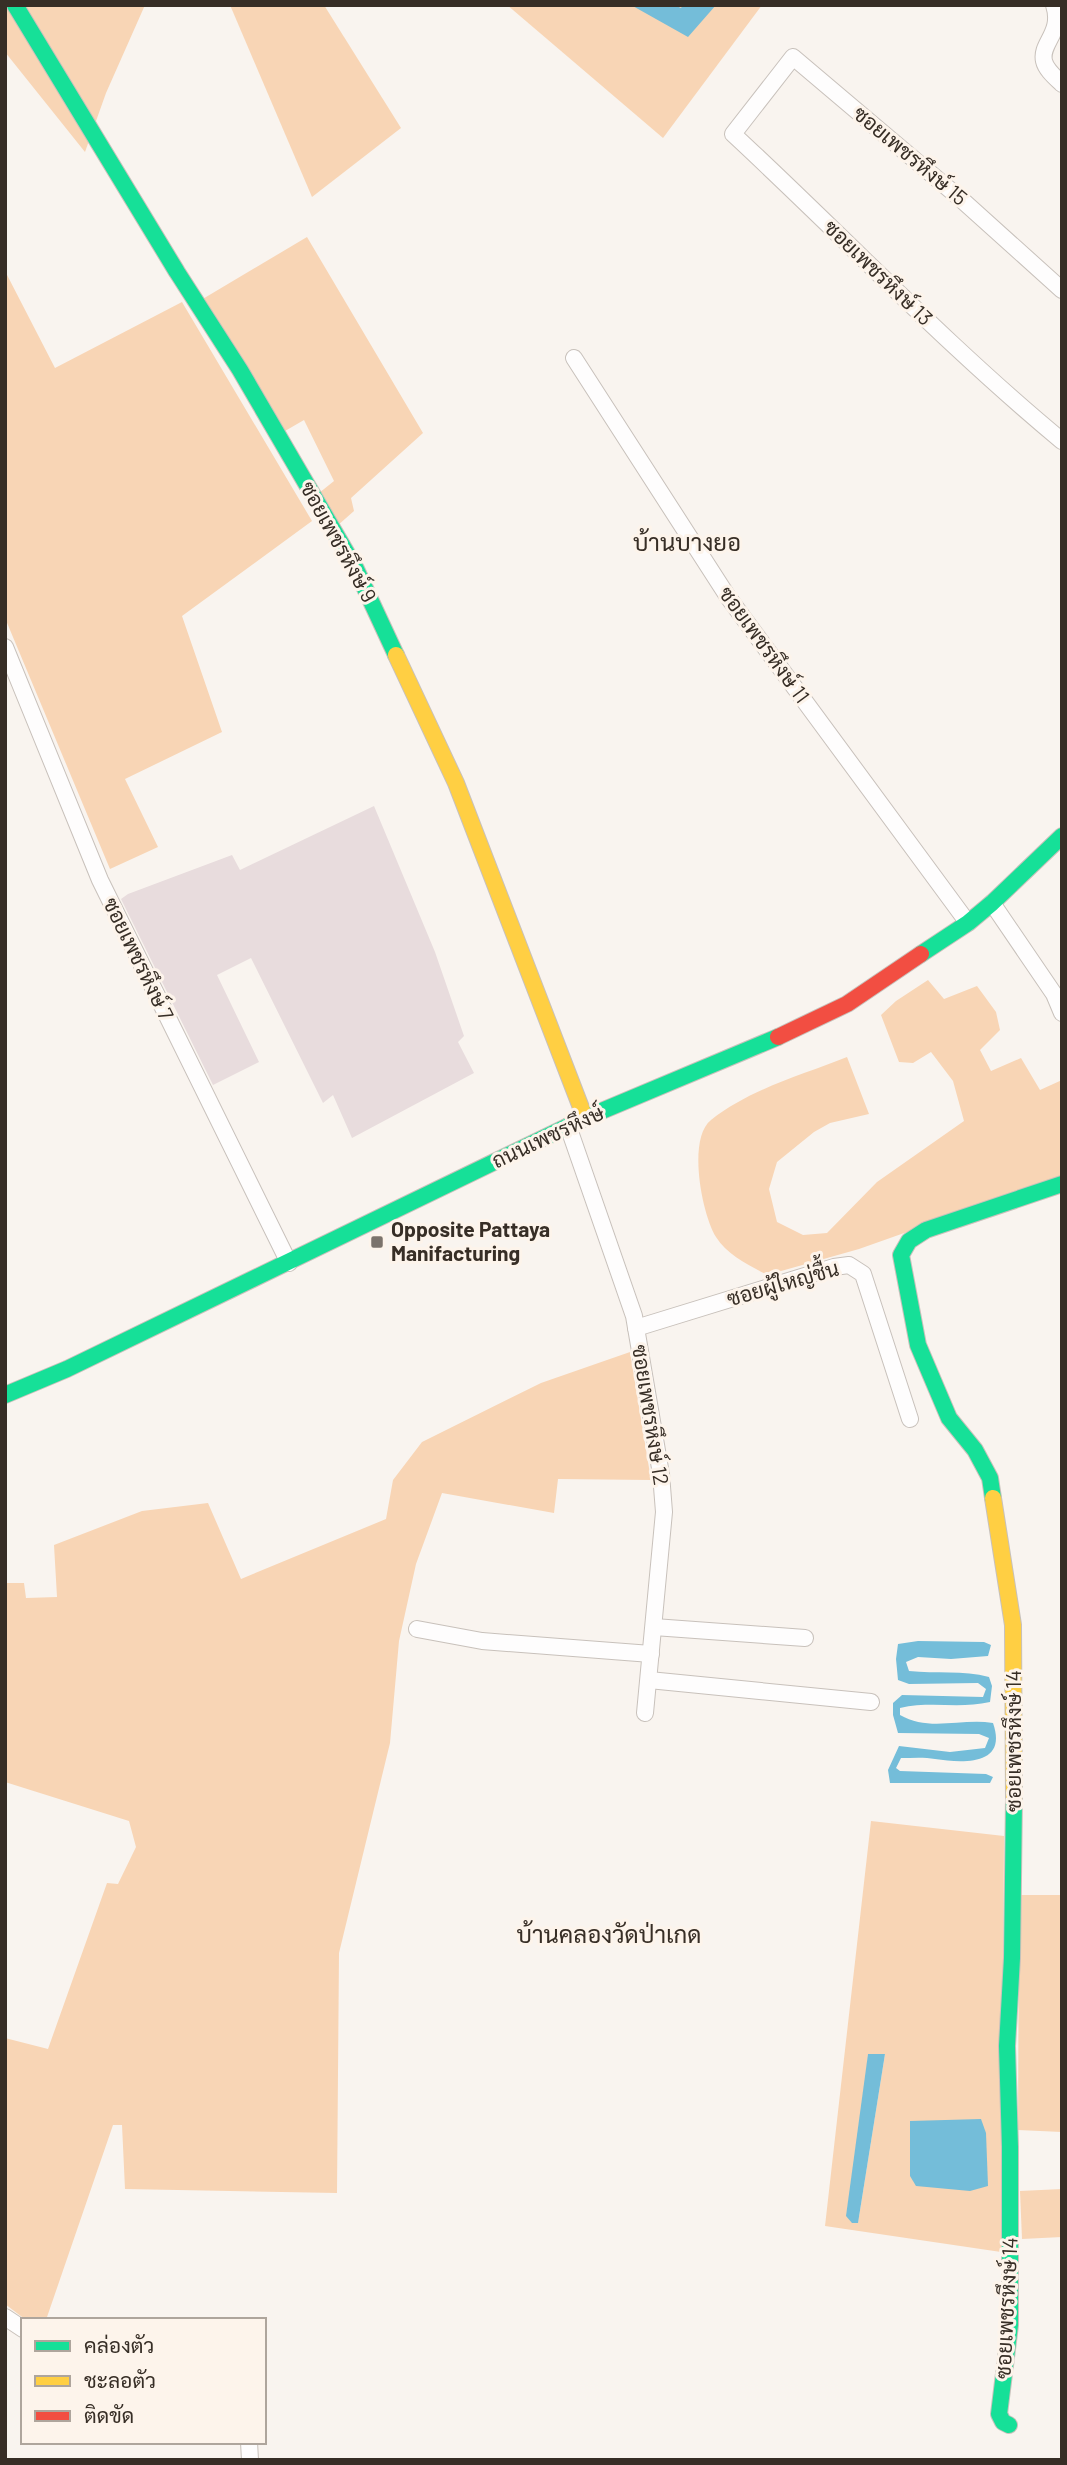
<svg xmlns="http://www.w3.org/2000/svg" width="1067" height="2465" viewBox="0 0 1067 2465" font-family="Barlow,Sarabun,sans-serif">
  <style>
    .green { fill: #f8d5b5; fill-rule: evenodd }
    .water { fill: #74bdd9 }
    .building { fill: #e8dcdd }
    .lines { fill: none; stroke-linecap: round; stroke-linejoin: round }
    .street-casing { stroke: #c8c1bb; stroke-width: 18 }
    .fast-casing { stroke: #c8c1bb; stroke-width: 18 }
    .slow-casing { stroke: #c8c1bb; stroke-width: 18 }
    .jam-casing { stroke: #c8c1bb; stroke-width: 18 }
    .street { stroke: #fefdfd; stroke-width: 16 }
    .fast { stroke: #16e098; stroke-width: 16 }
    .slow { stroke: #ffcf43; stroke-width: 16 }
    .jam { stroke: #f24e42; stroke-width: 16 }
    .poi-dot { fill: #7b736c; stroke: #fdf4eb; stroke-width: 2.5 }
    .labels { text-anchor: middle; stroke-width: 6; stroke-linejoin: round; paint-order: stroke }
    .street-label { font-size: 21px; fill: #372e26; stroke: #fdf4eb }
    .poi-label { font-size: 21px; font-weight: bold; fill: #372e26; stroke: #fdf4eb; text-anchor: start }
    .quarter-label { font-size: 24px; fill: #372e26; stroke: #fdf4eb }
  </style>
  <rect width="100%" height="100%" fill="#f9f4ef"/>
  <!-- green -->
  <g class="green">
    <polygon points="5,5 145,5 106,93 85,152 5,52"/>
    <polygon points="230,5 324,5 401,128 312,197"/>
    <polygon points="507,5 762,5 663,138"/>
    <polygon points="307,237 423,433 351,498 354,511 337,526 319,493 334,481 304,420 285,431 201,300"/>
    <polygon points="5,271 55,368 182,302 312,521 182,616 222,732 125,779 158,847 110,869 5,618"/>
    <path d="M928 980 944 999 977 986 996 1012 1000 1030 980 1050 991 1071 1021 1058 1040 1090 1062 1080V1175L1054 1180 859 1249 767 1275C749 1265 727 1255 716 1237 702 1214 687 1139 711 1120 750 1089 802 1075 847 1057L869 1114 830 1123 814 1132 777 1162 769 1189 777 1222 803 1235 827 1233 877 1182 964 1121 953 1081 931 1052 913 1063 899 1062 881 1015 896 1001Z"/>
    <polygon points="630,1352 651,1480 558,1479 554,1513 442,1493 416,1564 399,1641 390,1743 339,1953 337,2193 125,2189 122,2125 113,2125 46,2320 26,2320 5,2304 5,2038 48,2049 107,1883 118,1884 136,1847 129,1821 5,1782 5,1583 24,1583 26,1598 57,1597 54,1545 142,1511 208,1503 241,1579 386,1519 393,1480 422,1442 541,1383"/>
    <path d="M871 1821 1004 1836 1001 2252 825 2226ZM868 2054H885L858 2223Z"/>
    <polygon points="1019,1895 1062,1895 1062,2132 1018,2130"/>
    <polygon points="1062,2189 1062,2237 1022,2239 1020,2191"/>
  </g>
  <!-- water -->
  <g class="water">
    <polygon points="631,5 674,5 681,8 683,5 716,5 688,37"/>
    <path d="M918 1641 984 1642 991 1645 988 1656 951 1659 918 1657 906 1662 909 1671C936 1674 963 1670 989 1677L992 1686 990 1702C960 1709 930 1701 900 1708V1715C929 1732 961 1718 993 1723 1008 1766 963 1763 935 1759 925 1757 912 1758 901 1758L896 1768 900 1771 986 1774 993 1777 990 1783H890L888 1770 899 1746 950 1752 985 1748 989 1738 979 1734 898 1733 893 1715V1703L902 1695 983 1697 986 1689 978 1683 909 1684 898 1680 896 1659 898 1644Z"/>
    <polygon points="868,2054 885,2054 858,2223 852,2223 846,2216"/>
    <polygon points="981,2119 986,2133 988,2186 970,2191 916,2186 910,2176 910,2121"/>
  </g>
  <!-- building -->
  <polygon class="building" points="374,806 435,952 464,1036 458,1042 474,1073 352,1138 333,1095 323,1103 251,958 217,975 259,1062 213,1085 121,899 128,894 232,855 240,870"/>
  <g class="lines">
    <defs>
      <g id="street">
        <path d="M1054 5C1063 33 1040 43 1044 61 1046 70 1056 78 1062 84"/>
        <path d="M1062 290 962 200 793 57 733 134C843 236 946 345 1062 441"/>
        <polyline points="574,358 728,597 968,923"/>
        <polyline points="5,647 100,880 289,1263"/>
        <polyline points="992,903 1054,994 1062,1013"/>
        <polyline points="568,1126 634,1316 661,1474 664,1512 645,1713"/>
        <polyline points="636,1328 834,1267 849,1265 863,1274 910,1419"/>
        <polyline points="654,1627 805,1638"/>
        <polyline points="417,1629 482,1641 651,1654"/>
        <polyline points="649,1680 871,1702"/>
        <polyline points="5,2317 23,2329"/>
        <polyline points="249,2442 250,2460"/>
      </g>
      <g id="fast">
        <polyline points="15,5 177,272 240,370 356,569 396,655"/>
        <polyline points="921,954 968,923 992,903 1062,836"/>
        <polyline points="5,1395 67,1369 585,1118 778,1037"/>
        <polyline points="993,1498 990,1478 975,1450 949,1418 918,1345 901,1255 909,1241 926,1230 1062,1184"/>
        <polyline points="1009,2425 1003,2422 999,2414 1010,2325 1010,2147 1007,2046 1012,1958 1014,1798"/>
      </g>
      <g id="slow">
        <polyline points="396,655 456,783 585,1118"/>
        <polyline points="993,1498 1013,1625 1014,1798"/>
      </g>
      <polyline id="jam" points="778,1037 847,1004 921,954"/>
    </defs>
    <!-- street casing -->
    <use href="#street" class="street-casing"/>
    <!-- fast casing -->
    <use href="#fast" class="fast-casing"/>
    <!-- slow casing -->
    <use href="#slow" class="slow-casing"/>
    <!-- jam casing -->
    <use href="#jam" class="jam-casing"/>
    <!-- street -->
    <use href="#street" class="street"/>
    <!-- fast -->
    <use href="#fast" class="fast"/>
    <!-- slow -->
    <use href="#slow" class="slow"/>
    <!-- jam -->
    <use href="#jam" class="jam"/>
  </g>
  <!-- markers -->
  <rect class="poi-dot" x="370" y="1235" width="14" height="14" rx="3.5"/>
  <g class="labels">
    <!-- street labels -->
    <g class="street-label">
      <text transform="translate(910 156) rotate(40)" y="7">ซอยเพชรหึงษ์ 15</text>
      <text transform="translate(878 273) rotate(44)" y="7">ซอยเพชรหึงษ์ 13</text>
      <text transform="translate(338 542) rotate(61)" y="7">ซอยเพชรหึงษ์ 9</text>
      <text transform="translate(764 645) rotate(54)" y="7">ซอยเพชรหึงษ์ 11</text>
      <text transform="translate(138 959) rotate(64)" y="7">ซอยเพชรหึงษ์ 7</text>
      <text transform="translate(548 1137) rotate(-25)" y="7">ถนนเพชรหึงษ์</text>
      <text transform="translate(783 1284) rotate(-16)" y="7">ซอยผู้ใหญ่ชื้น</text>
      <text transform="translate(650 1415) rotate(81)" y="7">ซอยเพชรหึงษ์ 12</text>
      <text transform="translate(1014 1741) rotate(-90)" y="7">ซอยเพชรหึงษ์ 14</text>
      <text transform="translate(1007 2308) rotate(-87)" y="7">ซอยเพชรหึงษ์ 14</text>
    </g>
    <!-- poi labels -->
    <g class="poi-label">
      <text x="391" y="1237">Opposite Pattaya<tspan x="391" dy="24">Manifacturing</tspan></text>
    </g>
    <!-- quarter labels -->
    <g class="quarter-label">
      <text x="687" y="551">บ้านบางยอ</text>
      <text x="609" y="1943">บ้านคลองวัดป่าเกด</text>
    </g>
  </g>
  <!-- border -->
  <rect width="1067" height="2465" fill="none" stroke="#372e26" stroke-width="14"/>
  <!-- legend -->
  <rect x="21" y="2318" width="245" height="126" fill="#fdf4eb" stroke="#aea59c" stroke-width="2"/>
  <rect x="35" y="2341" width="35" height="10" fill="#16e098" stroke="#aea59c" stroke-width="2"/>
  <text x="84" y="2353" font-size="21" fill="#372e26">คล่องตัว</text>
  <rect x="35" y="2376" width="35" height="10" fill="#ffcf43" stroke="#aea59c" stroke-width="2"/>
  <text x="84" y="2388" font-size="21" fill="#372e26">ชะลอตัว</text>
  <rect x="35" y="2411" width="35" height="10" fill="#f24e42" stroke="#aea59c" stroke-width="2"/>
  <text x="84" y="2423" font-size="21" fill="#372e26">ติดขัด</text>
</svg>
